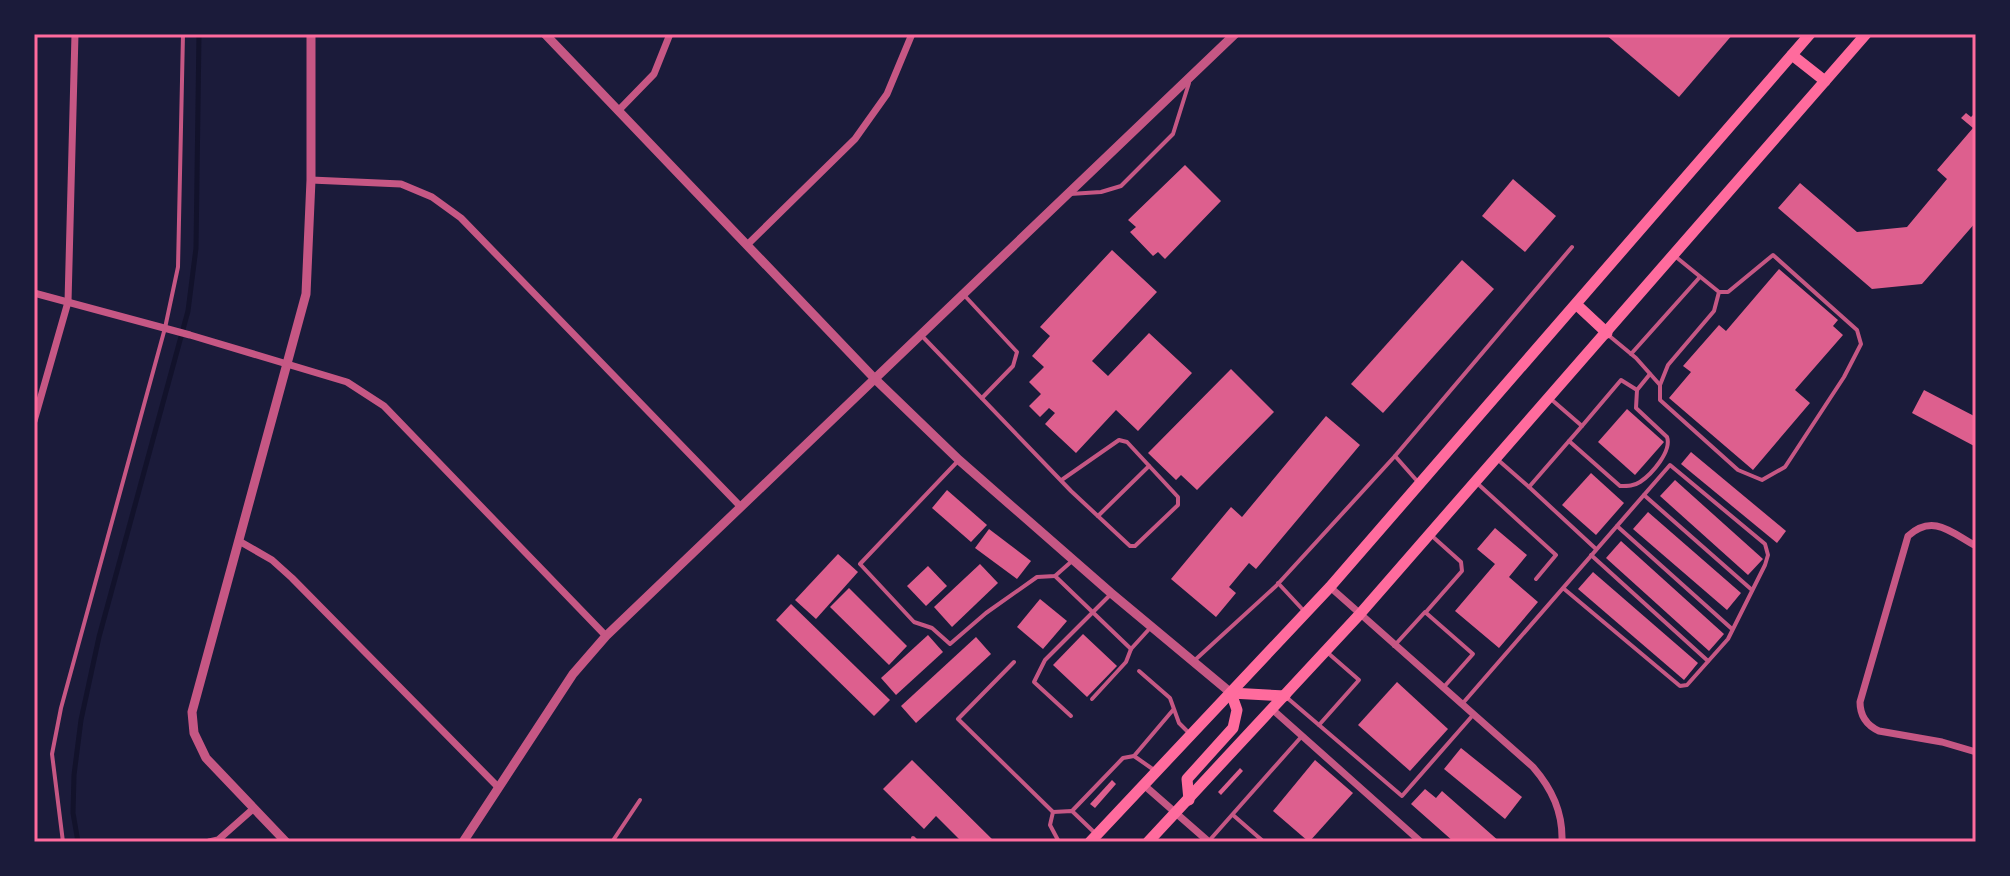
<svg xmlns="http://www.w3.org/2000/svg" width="2010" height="876" viewBox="0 0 2010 876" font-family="Commissioner,sans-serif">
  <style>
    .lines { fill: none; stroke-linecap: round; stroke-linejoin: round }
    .stream { stroke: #12122b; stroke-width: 5 }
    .building { fill: #dd5f8e }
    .service { stroke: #c65784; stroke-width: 4 }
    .minor { stroke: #c65784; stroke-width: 7 }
    .tertiary { stroke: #c65784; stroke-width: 9 }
    .primary { stroke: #ff6b9d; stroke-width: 11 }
    .neatline { fill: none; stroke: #ff6b9d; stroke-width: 3 }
  </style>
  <rect width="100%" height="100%" fill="#1b1b3a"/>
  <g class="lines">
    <!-- stream -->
    <polyline class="stream" points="78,842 73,813 74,775 81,720 99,637 188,311 196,248 199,34"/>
  </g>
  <!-- building -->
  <g class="building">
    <polygon points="1605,34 1733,34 1679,97"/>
    <polygon points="1976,112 1976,222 1922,284 1872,289 1778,208 1800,183 1857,232 1907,227 1947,179 1937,170 1973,128 1961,118 1966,113 1971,117"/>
    <polygon points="1185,165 1221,201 1165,259 1158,252 1153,256 1130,232 1136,227 1128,220"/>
    <polygon points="1513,179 1556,216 1525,252 1482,216"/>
    <polygon points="1112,250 1157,292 1092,361 1108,376 1149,333 1192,373 1138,431 1116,410 1076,453 1045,424 1055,413 1049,408 1040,417 1029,406 1041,394 1029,382 1044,367 1032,356 1050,336 1040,327"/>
    <polygon points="1462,260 1494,289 1383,413 1351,384"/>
    <polygon points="1779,269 1838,320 1833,326 1843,335 1795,390 1810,403 1753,470 1669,398 1691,372 1683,366 1719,325 1726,331"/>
    <polygon points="1231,369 1274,412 1197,490 1181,475 1176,480 1148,453"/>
    <polygon points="1924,390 1976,417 1976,447 1912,413"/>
    <polygon points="1627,409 1664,442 1635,475 1598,442"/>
    <polygon points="1326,416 1360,445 1256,569 1249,563 1229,587 1236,593 1216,617 1171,579 1231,507 1242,517"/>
    <polygon points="1691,452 1786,531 1777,543 1681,464"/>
    <polygon points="1591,473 1624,503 1596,535 1562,505"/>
    <polygon points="1675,480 1763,559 1748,575 1660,496"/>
    <polygon points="947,490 987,525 971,542 932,508"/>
    <polygon points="1648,512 1741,593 1727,610 1633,529"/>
    <polygon points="1495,528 1527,555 1509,577 1538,602 1499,648 1455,611 1495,564 1477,549"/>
    <polygon points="989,529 1031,561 1017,579 975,548"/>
    <polygon points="1621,541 1724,634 1709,651 1606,558"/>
    <polygon points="838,554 858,572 816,619 795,600"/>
    <polygon points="980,564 998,583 952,627 934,607"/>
    <polygon points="928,566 947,586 926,606 907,586"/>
    <polygon points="1593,572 1698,663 1684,680 1578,589"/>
    <polygon points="849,588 907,646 889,665 830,607"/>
    <polygon points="1040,599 1067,621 1043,649 1017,627"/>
    <polygon points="791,604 890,700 874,716 776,620"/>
    <polygon points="1083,634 1117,666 1087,697 1053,665"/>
    <polygon points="928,635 943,652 896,695 881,678"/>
    <polygon points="976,637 991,654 916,723 901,706"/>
    <polygon points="1397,682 1448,729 1410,771 1358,725"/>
    <polygon points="1461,748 1522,797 1505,819 1444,769"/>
    <polygon points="912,760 995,842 962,842 936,816 924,829 883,789"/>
    <polygon points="1315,760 1353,793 1309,842 1273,811"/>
    <polygon points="1240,768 1243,771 1221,795 1218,792"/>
    <polygon points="1112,780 1116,784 1095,808 1090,804"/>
    <polygon points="1425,789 1436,798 1442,791 1500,842 1454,842 1411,804"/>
  </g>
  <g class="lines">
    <!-- service -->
    <g class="service">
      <polyline points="1070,194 1101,192 1121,186 1173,134 1189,83"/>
      <polyline points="1676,257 1719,292 1728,292 1773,255 1857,330 1861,344 1844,377 1785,467 1762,480 1738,470 1660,400 1660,385 1668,365 1714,311 1719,292"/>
      <polyline points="964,295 1017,352 1013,366 982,398"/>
      <polyline points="1607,334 1636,358 1660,385"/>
      <polyline points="923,337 1071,491 1130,546 1135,546 1178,505 1178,497 1127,442 1119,440 1063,479"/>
      <polyline points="1631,354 1699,278"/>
      <polyline points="1582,426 1621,380 1637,390"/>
      <path d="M1569 441 1620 486C1628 486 1634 486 1640 482 1652 474 1672 451 1667 437L1636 408 1637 390 1650 374"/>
      <polyline points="1497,459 1529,487 1582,426 1552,400"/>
      <polyline points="957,462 860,564 914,622 932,628 950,644 986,613 1037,577 1055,576 1072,561"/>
      <polyline points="1418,482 1395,456 1572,247"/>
      <polyline points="1478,484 1556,555 1536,579"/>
      <polyline points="1529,487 1596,549"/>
      <polyline points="1644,495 1752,590"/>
      <polyline points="1098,516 1149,466"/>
      <polyline points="1617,526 1732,629"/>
      <polyline points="1591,555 1708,661"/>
      <polyline points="1055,576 1131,649"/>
      <polyline points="1278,583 1304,611"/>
      <polyline points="1426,612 1462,571 1461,562 1432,536"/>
      <polyline points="1394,646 1425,612 1473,654 1443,688"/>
      <polyline points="1195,660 1276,586 1395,456"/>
      <polyline points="1014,662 958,719 1053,812"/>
      <polyline points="1139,671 1170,698 1179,723 1189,733"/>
      <polyline points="1285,696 1402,796 1473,715"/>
      <polyline points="1092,699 1126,662 1131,649 1151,627"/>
      <polyline points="1463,703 1670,465 1765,544 1768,555 1765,565 1728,639 1687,685 1680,686 1563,588"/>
      <polyline points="1071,716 1034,682 1045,660 1110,595"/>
      <polyline points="1319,725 1359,680 1328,653"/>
      <polyline points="1134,756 1173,710"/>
      <polyline points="1072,811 1123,758 1134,756 1154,770"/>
      <polyline points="1233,815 1264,842"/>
      <polyline points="913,838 917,842"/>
      <polyline points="63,842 52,754 61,708 165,328 178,267 183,34"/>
      <polyline points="612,842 640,800"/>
      <polyline points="1059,842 1050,825 1053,812 1072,811 1096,834"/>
      <polyline points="1208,842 1302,736"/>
    </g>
    <!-- minor -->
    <g class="minor">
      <polyline points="618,111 654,74 670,34"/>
      <polyline points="311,180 401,184 432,197 461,218 740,506"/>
      <polyline points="747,245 855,139 887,94 912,34"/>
      <polyline points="34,293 190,335 347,382 384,406 606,636"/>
      <polyline points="34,421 68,302 75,34"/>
      <polyline points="239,541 272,560 292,578 498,787"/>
      <path d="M1976 546C1952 533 1933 513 1908 536L1860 702C1860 716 1866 725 1879 731L1942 742 1976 752"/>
      <path d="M1330 587 1533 767C1552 789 1563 812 1562 842"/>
      <polyline points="1273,710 1421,842"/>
      <polyline points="1145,786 1209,842"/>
      <polyline points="209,842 218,840 254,808"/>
    </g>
    <!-- tertiary -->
    <g class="tertiary">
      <polyline points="545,34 875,379 959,460 1111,593 1231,693"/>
      <polyline points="286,842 206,758 194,733 192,712 306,294 311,180 311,34"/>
      <polyline points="463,842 573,674 606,636 1235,34"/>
    </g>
    <!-- primary -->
    <g class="primary">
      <polyline points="1792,55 1825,81"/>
      <polyline points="1577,305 1607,333"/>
      <polyline points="1231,693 1285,696"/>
      <polyline points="1189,800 1187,779 1233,728 1237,710 1231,693"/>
      <polyline points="1090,842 1330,587 1810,34"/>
      <polyline points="1148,842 1359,615 1866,34"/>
    </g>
  </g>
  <!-- border -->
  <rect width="2010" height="876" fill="none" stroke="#1b1b3a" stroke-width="72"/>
  <rect x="36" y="36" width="1938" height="804" class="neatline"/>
</svg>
